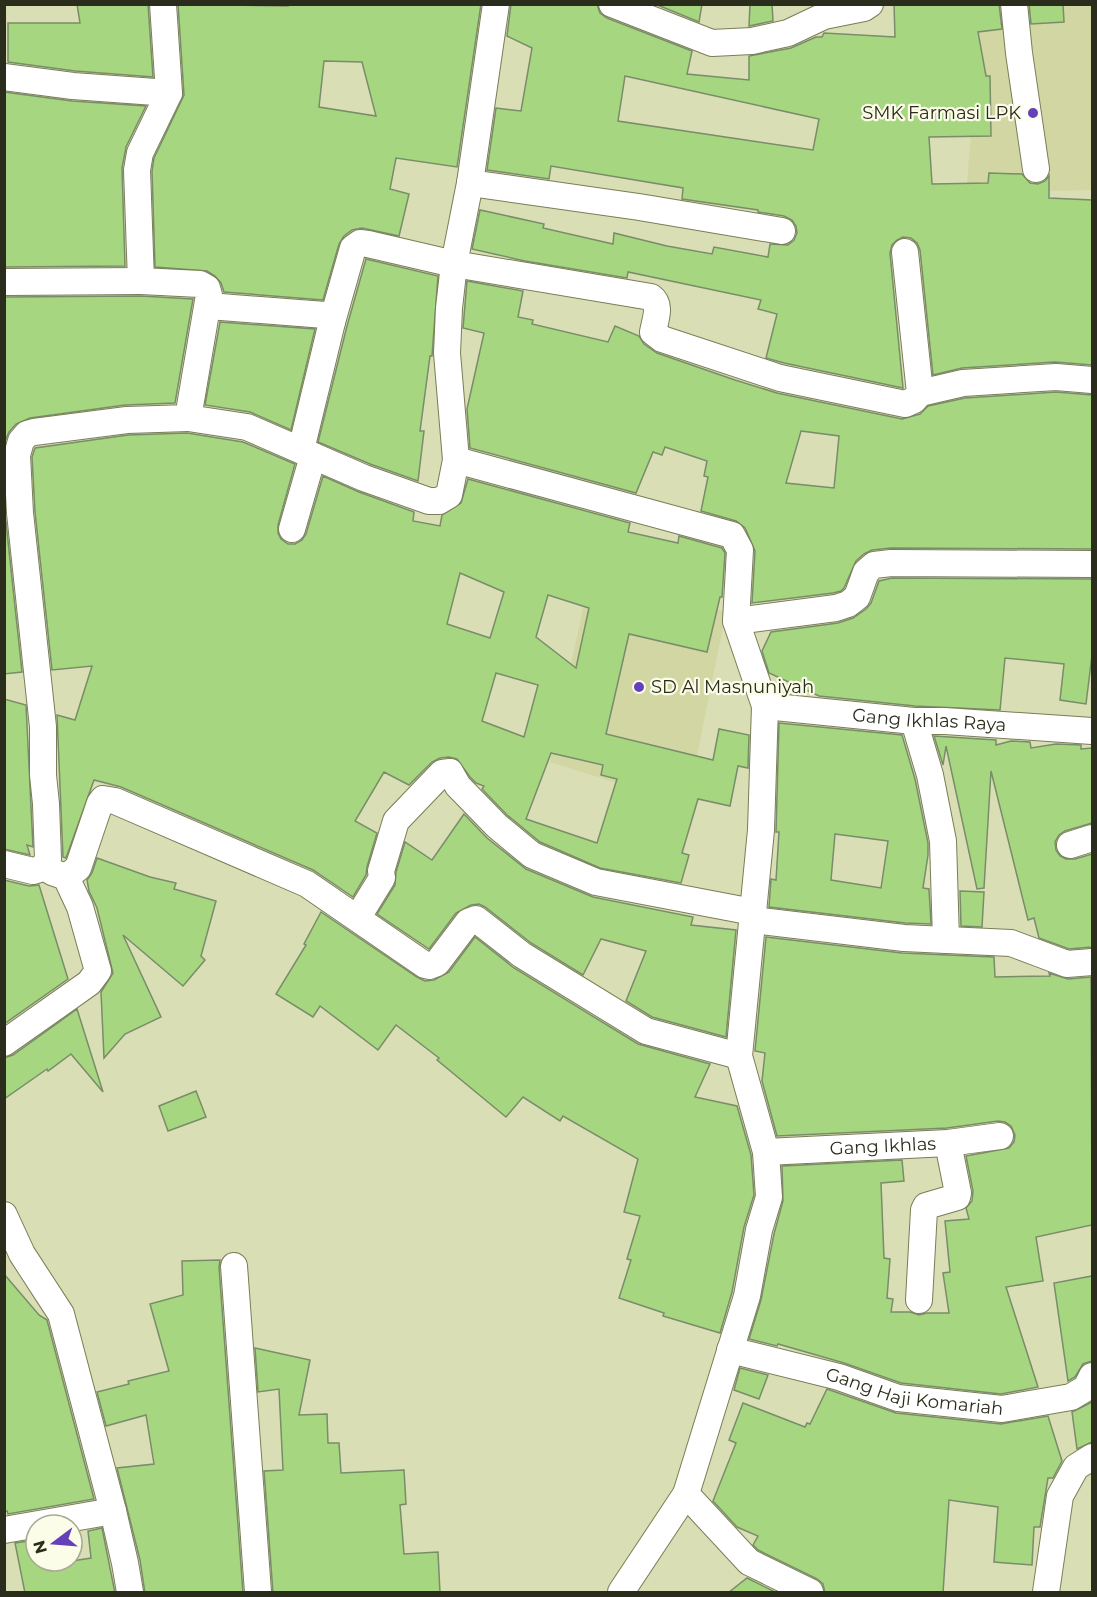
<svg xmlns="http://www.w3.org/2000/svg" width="1097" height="1597" viewBox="0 0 1097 1597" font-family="Montserrat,sans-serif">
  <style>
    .built { fill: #d1d6a3 }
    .building { fill: #a7d680; stroke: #788d69; stroke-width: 1.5; fill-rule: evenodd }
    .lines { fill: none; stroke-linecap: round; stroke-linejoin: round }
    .street-casing { stroke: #7a7d56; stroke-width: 28 }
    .street { stroke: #fff; stroke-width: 26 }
    .poi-dot { fill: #6541b9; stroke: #fbfde8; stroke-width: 2 }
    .labels { text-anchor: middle; stroke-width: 4.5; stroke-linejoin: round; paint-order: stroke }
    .poi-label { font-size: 18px; fill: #2b2d1c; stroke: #fbfde8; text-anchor: end }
    .street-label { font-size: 18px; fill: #2b2d1c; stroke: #fbfde8 }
  </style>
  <rect width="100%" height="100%" fill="#dadeb4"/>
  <!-- built -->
  <g class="built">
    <polygon points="990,5 1092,5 1092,190 1046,191 960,265 980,29"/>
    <polygon points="589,581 726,612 687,805 550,762"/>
  </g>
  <!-- building -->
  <g class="building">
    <polygon points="77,4 148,4 153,77 75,71 8,62 8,23 80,23"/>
    <path d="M178 4 288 6V4H481L457 167 396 158 390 189 409 194 399 236 362 228 352 230 344 236 339 244 323 300 224 292 221 283 215 276 207 271 155 267 152 171 154 158 184 95ZM324 61 362 62 376 116 319 107Z"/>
    <path d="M511 4H597L600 13 607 18 692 51 687 74 749 80V56L791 48 816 37H822L824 33 895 37 894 4H999L1002 29 978 32 986 76H990L991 136 929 137 932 184 988 183 989 173 1022 174 1030 183 1038 184 1045 181 1049 176V198L1092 200V365L1055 362 962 368 933 375 920 250 917 243 911 238 903 237 897 240 892 245 890 253 903 388 784 363 766 358 777 314 758 309 761 300 628 272 627 278 525 261 472 249 480 210 544 224 543 228 613 244 614 233 667 246 712 254 714 247 768 257 770 244 788 245 794 240 797 233 796 226 792 220 784 216 758 212V210L682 199 683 188 551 166 549 179 487 170 496 108 521 111 532 48 507 36ZM625 76 819 119 813 150 618 121Z"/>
    <polygon points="655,4 702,4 699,22"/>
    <polygon points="750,4 772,4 773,21 749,26"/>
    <polygon points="1029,4 1063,4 1064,22 1031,24"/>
    <polygon points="4,92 72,101 146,106 126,147 122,168 125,266 4,267"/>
    <polygon points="366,259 438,276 432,356 430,356 420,431 424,431 418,481 370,464 318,442 347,326"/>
    <path d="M467 281 523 291 518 317 533 320 532 324 608 342 615 326 639 336 644 344 657 353 735 380 777 393 902 419 920 414 928 406 965 398 1056 392 1092 395V549L891 548 872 550 864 554 856 561 844 588 841 591 833 593 752 603 755 551 745 528 736 521 701 511 708 477 704 476 707 461 665 447 662 455 653 452 636 493 470 448 467 409 484 333 463 328ZM801 431 839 436 834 488 786 483Z"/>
    <polygon points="141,296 193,299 175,403 125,405 30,418 16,424 9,432 4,444 4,297"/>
    <polygon points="220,322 315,329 291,430 250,412 205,405"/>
    <path d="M187 433 243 442 295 464 278 525V533L281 539 288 544H295L302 540 306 534 323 476 359 492 414 512 413 521 440 526 442 515 461 503 468 479 630 523 628 532 678 543 679 536 722 548 725 553 722 597H720L707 652 629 634 606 734 713 760 719 729 749 735 748 768 738 766 730 806 698 799 682 853 689 855 681 883 600 868 540 842 507 815 482 789 484 786 476 783 470 777 457 759 449 757 440 758 432 762 409 785 384 772 355 821 377 833 367 867 366 875 353 897 313 870 121 787 94 780 66 858 63 857 57 715 75 720 92 666 52 670 35 512 32 457 35 448 128 435ZM460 573 504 592 490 638 447 624ZM548 595 589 608 576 668 536 637ZM496 673 538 685 524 737 482 721ZM551 753 603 765 601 775 617 779 597 843 526 819Z"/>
    <polygon points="4,504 22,672 4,674"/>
    <polygon points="892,578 1092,579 1092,655 1086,704 1060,700 1064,664 1005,658 1000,710 915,706 819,696 769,673 762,651 771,632 838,623 853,618 866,609 871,603 879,581"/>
    <polygon points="4,699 26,705 33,847 27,845 30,855 4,849"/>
    <path d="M779 723 902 735 915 779 928 843V855L923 888 929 889 931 924 905 923 769 907 771 879 776 880 779 832H776ZM835 834 888 841 881 888 831 880Z"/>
    <polygon points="934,736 996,740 996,745 1011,741 1030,742 1031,748 1056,744 1081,745 1081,749 1092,748 1092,823 1065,831 1059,835 1055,842 1056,850 1060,856 1066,859 1075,859 1092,854 1092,947 1069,949 1039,938 1034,918 1028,920 991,771 984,888 977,889 946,746 943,765"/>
    <polygon points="464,814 487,838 526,869 593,897 693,917 691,925 736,930 726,1037 652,1017 626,1001 646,951 601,939 583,975 531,943 485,907 479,904 471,905 456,913 429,949 377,914 395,885 396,872 405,842 432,860"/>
    <polygon points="97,858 150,877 176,883 174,889 216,901 201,956 205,960 183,986 123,935 161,1017 125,1034 104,1058 101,992 113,973 97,908 89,891 87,880 92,873"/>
    <polygon points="4,880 29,886 39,885 68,979 4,1024"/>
    <polygon points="960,891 984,892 982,927 961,926"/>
    <polygon points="321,912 417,977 425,981 434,980 449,972 475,937 514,968 638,1044 710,1064 695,1097 737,1106 751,1155 754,1195 744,1227 732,1292 720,1333 663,1316 664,1313 619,1298 631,1260 627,1259 640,1216 624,1212 638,1159 563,1116 560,1121 523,1097 506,1117 437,1060 439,1058 396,1025 378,1050 320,1006 313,1017 276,994 306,945 304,944"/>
    <polygon points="766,937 902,953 994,957 995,977 1050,976 1049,973 1068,979 1091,977 1092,1225 1036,1237 1043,1281 1006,1287 1038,1387 1001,1394 901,1383 844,1363 778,1344 777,1346 749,1339 761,1300 774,1234 783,1201 782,1166 902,1160 904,1181 881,1183 884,1258 890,1259 887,1298 893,1299 891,1312 910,1312 919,1315 927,1313 949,1313 943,1273 950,1272 945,1221 969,1219 966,1208 972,1201 973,1191 966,1156 1009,1148 1014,1142 1015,1135 1011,1126 1005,1122 998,1121 947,1128 777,1136 762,1081 765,1053 755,1051"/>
    <polygon points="77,1009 103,1092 71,1054 48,1071 47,1069 4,1099 4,1058 13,1055"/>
    <polygon points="196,1091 206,1117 168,1131 159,1106"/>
    <polygon points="220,1260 219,1267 243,1593 145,1593 140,1560 117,1468 154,1464 146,1415 106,1426 97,1392 129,1384 128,1381 169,1371 150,1304 183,1295 182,1261"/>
    <polygon points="4,1274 39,1315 47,1320 94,1499 8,1514 7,1511 4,1512"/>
    <polygon points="1092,1276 1092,1361 1083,1364 1075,1377 1068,1381 1054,1283"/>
    <polygon points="255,1348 310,1360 299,1415 327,1414 328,1443 339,1443 341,1473 404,1470 406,1504 400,1505 404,1554 438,1552 440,1593 273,1593 264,1471 283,1470 279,1389 258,1392"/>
    <polygon points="740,1368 768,1375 759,1399 734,1390"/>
    <polygon points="827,1389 896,1413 1001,1424 1048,1416 1062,1461 1053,1478 1048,1478 1040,1527 1034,1527 1032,1565 994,1562 998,1507 949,1500 943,1593 825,1593 823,1584 817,1579 758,1550 753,1545 758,1536 737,1527 713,1501 736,1443 729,1440 743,1403 805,1427 807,1423 810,1424"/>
    <polygon points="1092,1402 1092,1442 1077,1449 1072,1412"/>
    <polygon points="102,1528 115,1593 25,1593 15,1543 36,1540 36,1561 72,1561 91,1558 88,1531"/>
    <polygon points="747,1578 777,1593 728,1593"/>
  </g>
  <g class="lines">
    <defs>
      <g id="street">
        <polyline points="612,4 712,43 752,41 788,33 824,16 864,8 870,4"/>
        <polyline points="1014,4 1019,53 1036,169"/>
        <polyline points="4,77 73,86 169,93"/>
        <polyline points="470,183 639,207 782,231"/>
        <polyline points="4,282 141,281"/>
        <polyline points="208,306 325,315 332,322 301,450"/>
        <path d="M332 322 353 248 360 243 368 244 454 264 651 297C662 305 655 320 653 332L662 339 780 378 905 404 914 400 920 393 905 252"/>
        <polyline points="920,393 963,383 1056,377 1092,380"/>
        <polyline points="188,418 247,427 364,478 429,501 439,501 449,495 456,460 447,353 449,308 454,264 470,183 496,4"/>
        <polyline points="456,460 732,535 740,550 736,621 765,706 761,830 739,1056 766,1152 769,1197 759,1230 747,1296 686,1494 621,1592"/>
        <polyline points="292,529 313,456"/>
        <polyline points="736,621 836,608 848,604 857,597 866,572 874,565 891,563 1092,564"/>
        <path id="s1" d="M765 706 914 721H945L1092 731"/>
        <polyline points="914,721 930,775 943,841 946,940"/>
        <polyline points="1070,845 1092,838"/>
        <polyline points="4,864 33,871 43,868 48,859 46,804 43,775 43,727 20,513 17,455 21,441 27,434 34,432 127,420 188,418 209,295 207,288 200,284 141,281 137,170 140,153 169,93 163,4"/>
        <polyline points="66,877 78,868 100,803 103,799 115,801 307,884 425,965 429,966 437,963 468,922 476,919 522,955 646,1031 739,1056"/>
        <polyline points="358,917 382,878 381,871 396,821 442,773 450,772 458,786 497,826 532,855 596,882 753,912"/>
        <polyline points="752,920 904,938 1011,943 1067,964 1092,962"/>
        <polyline points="4,1043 89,983 98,971 80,907 66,877 52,872"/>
        <path id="s2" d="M766 1152 948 1143 1000 1136"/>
        <polyline points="4,1215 22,1254 61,1314 113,1511 125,1563 130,1592"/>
        <polyline points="234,1266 258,1592"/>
        <polyline points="919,1300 924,1210 926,1206 957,1197 958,1193 948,1143"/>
        <path id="s3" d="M730 1350 839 1377 898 1398 1002 1409 1071 1397 1086 1388 1092 1376"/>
        <polyline points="686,1494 749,1562 810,1592"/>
        <polyline points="4,1530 113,1511"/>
        <polyline points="1046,1592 1060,1496 1076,1467 1092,1457"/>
      </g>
    </defs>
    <!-- street casing -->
    <use href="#street" class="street-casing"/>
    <!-- street -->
    <use href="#street" class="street"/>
  </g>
  <!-- markers -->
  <g class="poi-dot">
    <circle cx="1033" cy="113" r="6"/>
    <circle cx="639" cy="687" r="6"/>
  </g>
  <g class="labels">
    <!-- poi labels -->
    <g class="poi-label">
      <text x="1021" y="119">SMK Farmasi LPK</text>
      <text x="651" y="693" text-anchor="start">SD Al Masnuniyah</text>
    </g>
    <!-- street labels -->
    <g class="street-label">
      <text dy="6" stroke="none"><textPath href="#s1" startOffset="165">Gang Ikhlas Raya</textPath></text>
      <text dy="6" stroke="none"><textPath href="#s2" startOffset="117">Gang Ikhlas</textPath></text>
      <text dy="6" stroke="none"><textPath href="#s3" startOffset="190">Gang Haji Komariah</textPath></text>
    </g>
  </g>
  <!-- border -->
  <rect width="1097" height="1597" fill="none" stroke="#2b2d1c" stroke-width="12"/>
  <!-- north arrow -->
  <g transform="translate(54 1543) rotate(254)"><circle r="28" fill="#fbfde8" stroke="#a8aa96" stroke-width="1.5"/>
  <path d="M0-4.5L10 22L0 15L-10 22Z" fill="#6541b9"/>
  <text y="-9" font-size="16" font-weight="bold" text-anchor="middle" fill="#2b2d1c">N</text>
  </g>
</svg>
